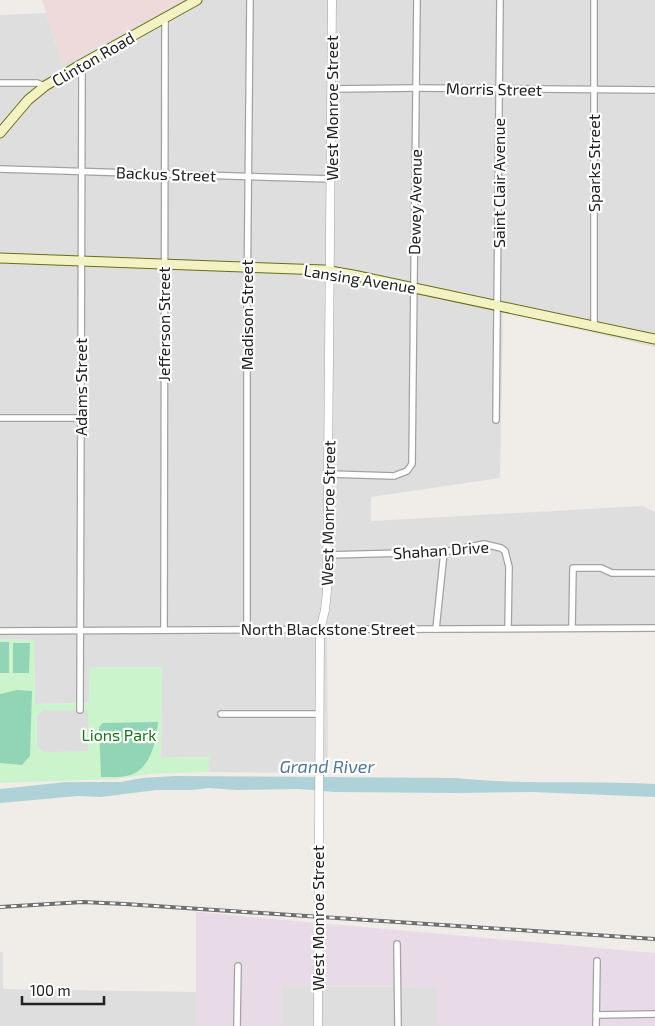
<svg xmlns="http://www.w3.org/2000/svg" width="655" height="1026" viewBox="0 0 655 1026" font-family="'Exo 2',sans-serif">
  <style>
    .residential { fill: #dfdede }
    .commercial { fill: #eedadb }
    .industrial { fill: #e8dbe7 }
    .park { fill: #ccf4cc }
    .pitch { fill: #91d5b6 }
    .parking { fill: #ddd }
    .water { fill: #afd2d8 }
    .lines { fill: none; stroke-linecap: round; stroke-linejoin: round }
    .minor-casing { stroke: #a2a2a2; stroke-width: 8 }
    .tertiary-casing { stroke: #a2a2a2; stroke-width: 9 }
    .secondary-casing { stroke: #6a6d13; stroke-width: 11 }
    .minor { stroke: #fff; stroke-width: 5.5 }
    .tertiary { stroke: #fff; stroke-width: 8 }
    .secondary { stroke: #f3f2c4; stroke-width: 9 }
    .rail-casing { stroke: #6f6f6f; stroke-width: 4 }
    .rail { stroke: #fff; stroke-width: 2; stroke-dasharray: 5.5; stroke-linecap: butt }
    .labels { text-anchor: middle; stroke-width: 4.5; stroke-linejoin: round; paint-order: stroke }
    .street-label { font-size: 16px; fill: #212121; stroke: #fff }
    .park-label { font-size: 16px; fill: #1a741b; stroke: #fff }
    .water-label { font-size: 18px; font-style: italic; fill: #517897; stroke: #fff }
  </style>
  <rect width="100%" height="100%" fill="#f0ede9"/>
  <!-- residential -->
  <g class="residential">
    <polygon points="183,0 655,0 655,347 503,312 500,478 371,497 371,521 642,506 655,512 655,630 327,634 328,773 209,772 209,757 161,758 162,667 90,667 89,703 35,704 34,640 0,639 0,15 46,13 63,65"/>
    <polygon points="0,952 3,952 3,989 196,992 196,1026 0,1026"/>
    <polygon points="281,986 438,987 437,1026 281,1026"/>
  </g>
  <!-- commercial -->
  <polygon class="commercial" points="42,0 183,0 63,65"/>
  <!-- industrial -->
  <polygon class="industrial" points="196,912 655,953 655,1026 437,1026 437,987 282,986 281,1026 196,1026"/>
  <!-- park -->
  <polygon class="park" points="0,639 34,640 35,704 89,703 90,667 162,667 161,758 209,757 209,772 150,774 114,779 0,783"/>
  <!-- pitch -->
  <g class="pitch">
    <rect x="0" y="642" width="9" height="31"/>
    <polygon points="13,643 30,643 29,673 13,673"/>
    <polygon points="17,690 32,691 30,756 22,765 0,763 0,694"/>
    <path d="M158 722C156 741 152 765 133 774 124 778 110 777 101 777L99 727 103 723Z"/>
  </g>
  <!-- parking -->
  <polygon class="parking" points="43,710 88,710 88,751 44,752 37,746 37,716"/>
  <!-- water -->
  <path class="water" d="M176 776 456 778C522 785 589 780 655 784V797L532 792 455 793 335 792 299 789 236 790 209 788 192 790H156L101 797 78 796 0 803V789L66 782H121L142 778Z"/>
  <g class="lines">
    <defs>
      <g id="minor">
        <polyline points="0,83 37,83 45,86"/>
        <polyline points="332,89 416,88 655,90"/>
        <polyline points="0,169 332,179"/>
        <polyline points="594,325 594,0"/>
        <polyline points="0,418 81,418"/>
        <polyline points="496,420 500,0"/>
        <polyline points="329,474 394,476 407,471 412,464 417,0"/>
        <polyline points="327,555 444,552 484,544 501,548 505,551 509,567 508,628"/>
        <polyline points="572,627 573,568 601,568 612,573 655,573"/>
        <polyline points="247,629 247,311 250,0"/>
        <polyline points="436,629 444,552"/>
        <polyline points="164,630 165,18"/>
        <polyline points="0,631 655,628"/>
        <polyline points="80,710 82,73 80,65"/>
        <polyline points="221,714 320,714"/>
        <polyline points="397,944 398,1026"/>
        <polyline points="596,1015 655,1014"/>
        <polyline points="237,1026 238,966"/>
        <polyline points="596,1026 597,961"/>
      </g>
      <polyline id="tertiary" points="318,1026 320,630 325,610 327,591 332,0"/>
      <g id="secondary">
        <polyline points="0,133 28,100 45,86 80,65 197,0"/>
        <polyline points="0,258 324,270 353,275 655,339"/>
      </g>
    </defs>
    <!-- minor casing -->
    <use href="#minor" class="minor-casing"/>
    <!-- tertiary casing -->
    <use href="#tertiary" class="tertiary-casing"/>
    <!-- secondary casing -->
    <use href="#secondary" class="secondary-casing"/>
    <!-- minor -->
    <use href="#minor" class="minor"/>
    <!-- tertiary -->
    <use href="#tertiary" class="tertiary"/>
    <!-- secondary -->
    <use href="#secondary" class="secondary"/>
    <defs>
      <polyline id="rail" points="0,907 83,902 125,904 655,939"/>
    </defs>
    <!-- rail casing -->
    <use href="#rail" class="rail-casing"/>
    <!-- rail -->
    <use href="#rail" class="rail"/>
  </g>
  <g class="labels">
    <!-- street labels -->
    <g class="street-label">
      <text transform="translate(93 59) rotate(-30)" y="6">Clinton Road</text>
      <text transform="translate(494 89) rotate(1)" y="6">Morris Street</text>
      <text transform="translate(332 108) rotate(-90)" y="6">West Monroe Street</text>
      <text transform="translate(594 163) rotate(-90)" y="6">Sparks Street</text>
      <text transform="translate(166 174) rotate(2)" y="6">Backus Street</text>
      <text transform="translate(499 183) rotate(-90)" y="6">Saint Clair Avenue</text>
      <text transform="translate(415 202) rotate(-89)" y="6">Dewey Avenue</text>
      <text transform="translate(360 279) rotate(9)" y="6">Lansing Avenue</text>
      <text transform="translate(247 315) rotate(-90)" y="6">Madison Street</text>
      <text transform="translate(164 324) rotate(-90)" y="6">Jefferson Street</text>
      <text transform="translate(81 387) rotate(-90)" y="6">Adams Street</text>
      <text transform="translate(328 513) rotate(-89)" y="6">West Monroe Street</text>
      <text transform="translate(441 550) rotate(-4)" y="6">Shahan Drive</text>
      <text x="328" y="635">North Blackstone Street</text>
      <text transform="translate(318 918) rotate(-90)" y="6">West Monroe Street</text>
    </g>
    <!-- park labels -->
    <g class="park-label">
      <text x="119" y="741">Lions Park</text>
    </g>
    <!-- water labels -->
    <g class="water-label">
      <text x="327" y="773">Grand River</text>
    </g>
  </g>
  <!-- scale -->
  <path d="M22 996v8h82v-8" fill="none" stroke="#212121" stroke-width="2.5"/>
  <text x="30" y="996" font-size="15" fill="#212121" stroke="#ffffff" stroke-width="4" paint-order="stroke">100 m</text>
</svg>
